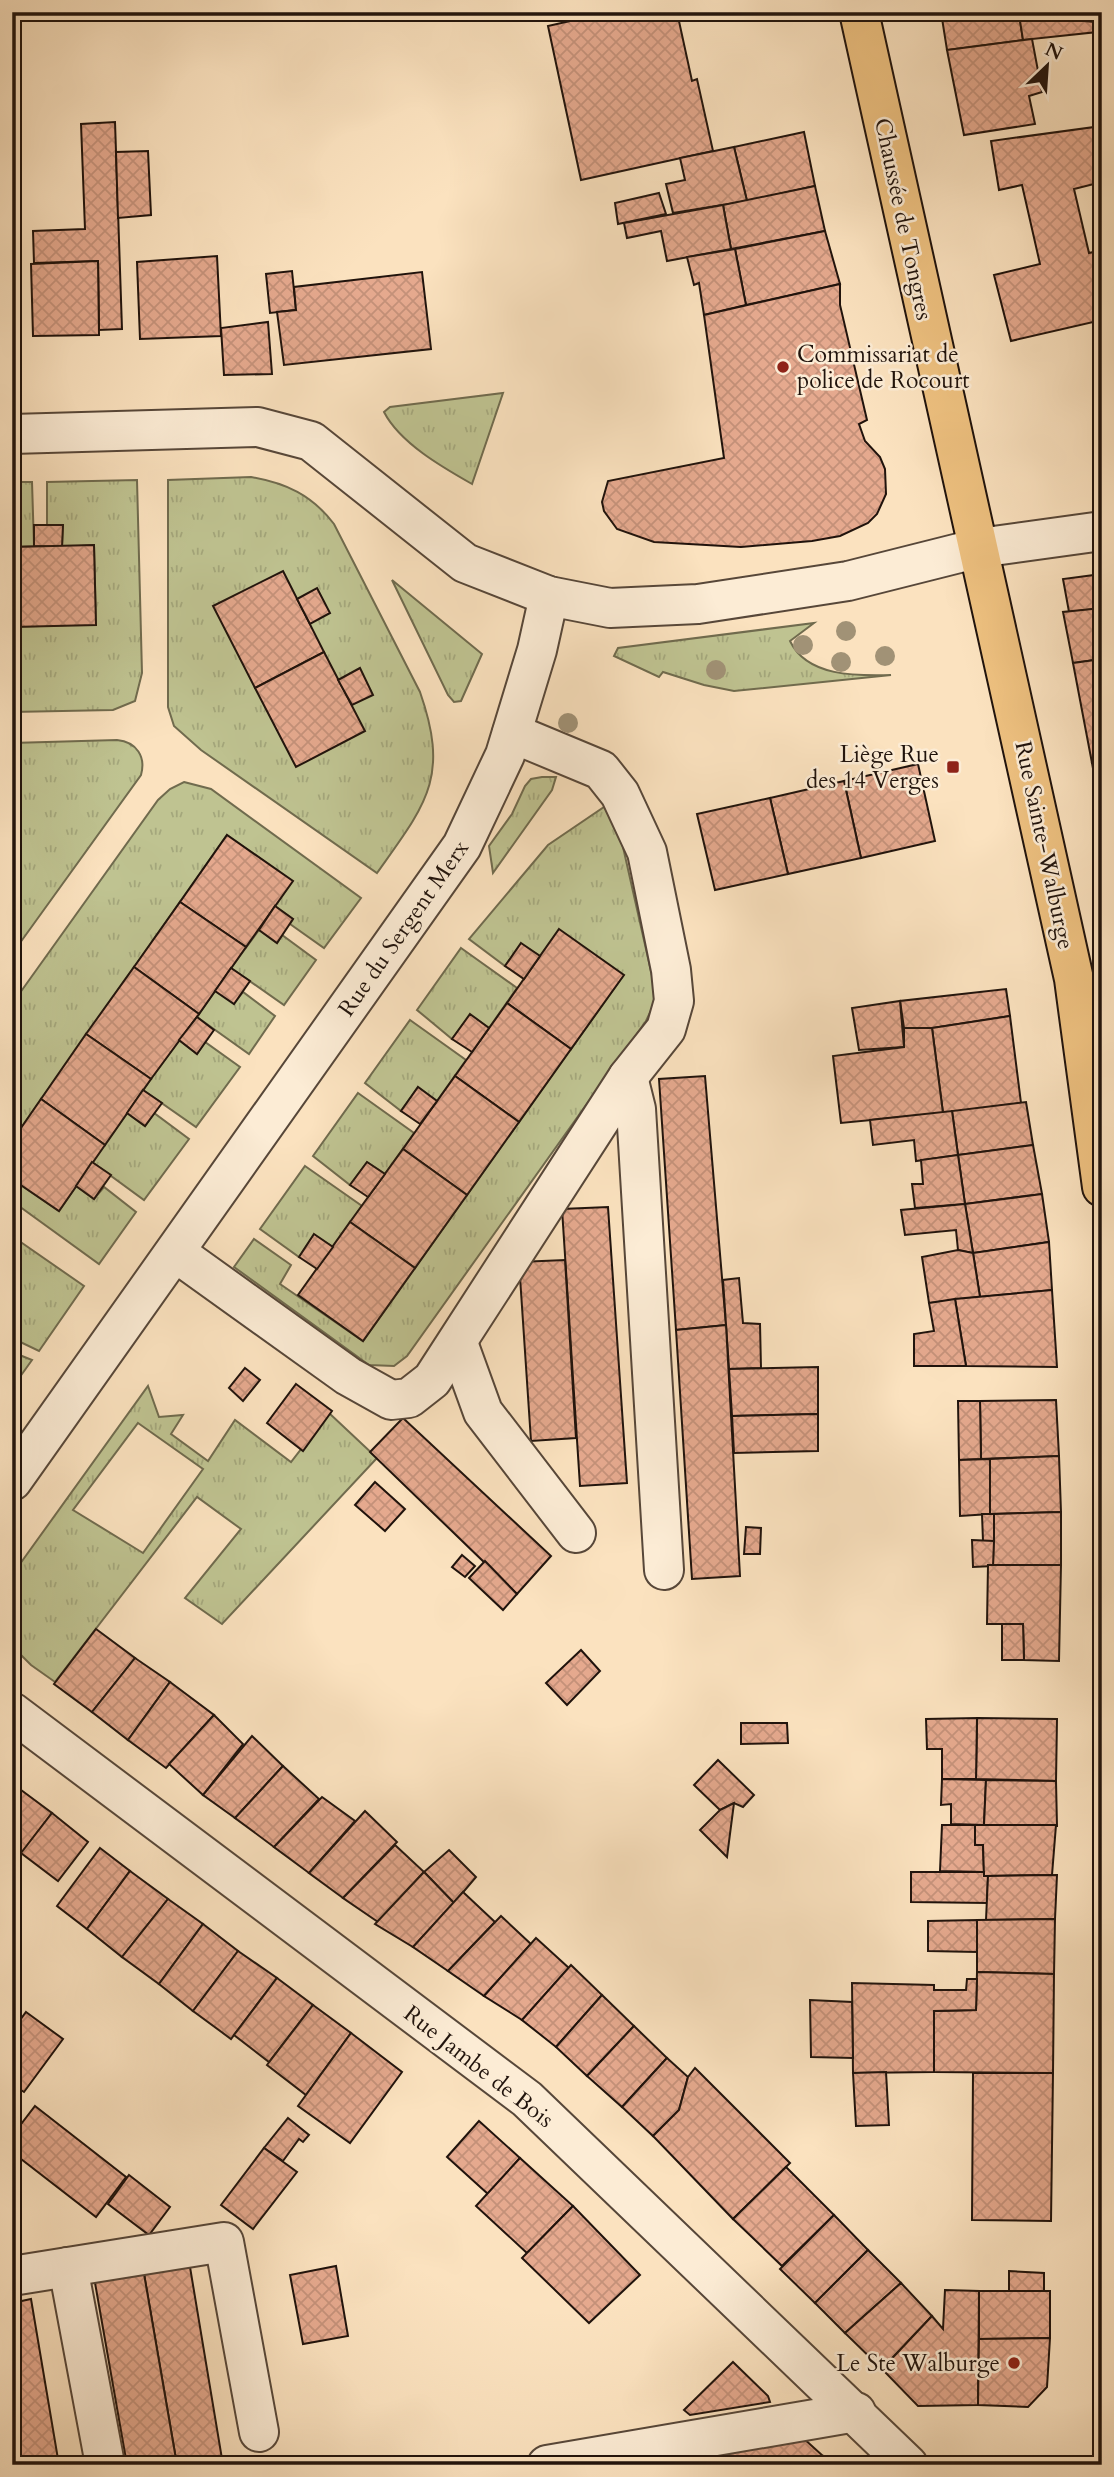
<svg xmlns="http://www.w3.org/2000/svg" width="1114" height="2477" viewBox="0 0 1114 2477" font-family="Cardo,serif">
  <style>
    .grass { fill: url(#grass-tufts); stroke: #706b4e; stroke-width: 2; fill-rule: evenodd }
    .building { fill: url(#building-cross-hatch); stroke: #20130c; stroke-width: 2 }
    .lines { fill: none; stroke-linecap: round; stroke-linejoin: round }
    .minor-casing { stroke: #574739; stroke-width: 42 }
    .major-casing { stroke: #20130c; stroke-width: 42 }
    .minor { stroke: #fcecd5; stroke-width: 38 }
    .major { stroke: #eec180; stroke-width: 38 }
    .tree { fill: #a19276 }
    .poi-dot { fill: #8f2418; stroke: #fcecd5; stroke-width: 2.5 }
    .labels { text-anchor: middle; stroke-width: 5; stroke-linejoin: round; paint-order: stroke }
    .street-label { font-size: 23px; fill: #20130c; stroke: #fcecd5 }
    .poi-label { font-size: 23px; fill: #20130c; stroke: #fcecd5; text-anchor: end }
  </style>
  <defs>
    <pattern id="grass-tufts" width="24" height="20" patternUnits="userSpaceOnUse" patternTransform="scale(1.75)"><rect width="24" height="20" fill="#bfc391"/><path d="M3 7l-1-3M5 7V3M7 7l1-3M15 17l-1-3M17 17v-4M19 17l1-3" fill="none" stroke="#a4a77c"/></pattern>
    <pattern id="building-cross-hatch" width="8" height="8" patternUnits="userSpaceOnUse" patternTransform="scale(1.75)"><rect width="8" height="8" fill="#e5a98e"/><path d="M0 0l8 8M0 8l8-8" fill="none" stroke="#c49179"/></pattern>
  </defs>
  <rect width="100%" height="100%" fill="#fbe2bf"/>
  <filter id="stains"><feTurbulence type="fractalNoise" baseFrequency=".00286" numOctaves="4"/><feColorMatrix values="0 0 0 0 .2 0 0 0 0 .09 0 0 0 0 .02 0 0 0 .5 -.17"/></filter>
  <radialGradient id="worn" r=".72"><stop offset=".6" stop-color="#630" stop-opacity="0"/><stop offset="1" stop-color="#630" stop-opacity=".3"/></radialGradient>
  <!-- grass -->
  <g class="grass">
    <path d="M503 393 472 484C442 467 400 443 384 412L390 407Z"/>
    <path d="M251 477C286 483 312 495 334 524L420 692C450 778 426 804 377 873L201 750 174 726 168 707V480Z"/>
    <polygon points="137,480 142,673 135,701 113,710 12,712 12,627 96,624 94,545 62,547 63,525 47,525 47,482"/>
    <polygon points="12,482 32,482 34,546 12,547"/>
    <polygon points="392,580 482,654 461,701 454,702 448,695"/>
    <path d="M814 623 790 641C807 677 857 676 891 675L734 691 704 685 663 672 659 677 614 656 618 648Z"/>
    <path d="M117 740C137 742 146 757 141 775L12 954V743Z"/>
    <polygon points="542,777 556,777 552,790 493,873 489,846 512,814 525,786 531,779"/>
    <polygon points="184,782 211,789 361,898 324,948 290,924 293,919 275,906 292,881 227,835 12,1141 12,1004 158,800 170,789"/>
    <polygon points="604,807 609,807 616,816 655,989 654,1004 646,1021 407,1356 394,1366 369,1365 234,1267 254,1239 291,1265 280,1284 363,1341 623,976 540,956 521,944 505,966 469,939 548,845"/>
    <polygon points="259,930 277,943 282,935 316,960 284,1005 231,968"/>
    <polygon points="461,948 517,988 489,1028 470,1015 452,1039 417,1010"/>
    <polygon points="215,991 234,1003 243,992 275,1016 249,1054 197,1017"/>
    <polygon points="410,1020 466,1060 437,1101 418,1087 401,1111 365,1083"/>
    <polygon points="179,1040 197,1054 205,1042 240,1067 196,1127 143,1090"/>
    <polygon points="358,1093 414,1133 385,1174 367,1162 350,1185 313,1156"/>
    <polygon points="127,1113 145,1126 154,1113 189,1139 144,1200 92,1162"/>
    <polygon points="305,1166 362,1206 333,1247 314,1235 299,1257 260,1229"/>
    <polygon points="12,1179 59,1211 76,1186 94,1199 104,1187 136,1212 99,1264 12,1201"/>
    <polygon points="12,1236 84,1286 39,1351 12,1338"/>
    <polygon points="12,1352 32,1360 12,1388"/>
    <path d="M148 1386 159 1417 183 1415 171 1434 208 1461 235 1420 291 1462 329 1413 377 1458 222 1624 185 1598 241 1529 197 1497 55 1682 31 1665 12 1646V1575ZM138 1423 203 1469 143 1553 73 1510Z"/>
  </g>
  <!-- building -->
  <g class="building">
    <polygon points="610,12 677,12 692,81 697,79 713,151 581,180 548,26"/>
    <polygon points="941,12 1019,12 1023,40 947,50"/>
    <polygon points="1085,12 1085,21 1095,22 1097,32 1023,40 1020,21"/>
    <polygon points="1032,39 1042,92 1029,96 1035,124 964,135 947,50"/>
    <polygon points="115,122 122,329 99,330 98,261 34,263 33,231 85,229 81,124"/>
    <polygon points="1102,126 1102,182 1074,189 1089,253 1102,250 1102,320 1011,341 994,275 1040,264 1022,185 999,190 991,141"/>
    <polygon points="804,132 815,186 747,201 734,147"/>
    <polygon points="734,147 747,201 673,213 666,184 685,180 680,158"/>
    <polygon points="148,151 151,215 118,218 116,152"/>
    <polygon points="815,186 825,231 731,249 723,205"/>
    <polygon points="659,193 666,214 618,224 615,203"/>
    <polygon points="723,205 731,249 667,261 661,231 627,238 624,223"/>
    <polygon points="825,231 840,284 746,305 735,249"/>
    <polygon points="735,249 746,305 704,315 699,283 694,285 687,257"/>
    <polygon points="217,256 221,336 140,339 137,262"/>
    <polygon points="98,261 99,335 33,336 31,264"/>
    <polygon points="292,271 296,310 270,313 266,274"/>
    <polygon points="422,272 431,349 284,365 277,312 296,310 294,287"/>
    <polygon points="840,284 840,305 867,420 859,424 865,441 880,457 885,469 886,494 877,514 868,523 840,536 812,541 741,547 654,542 617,529 604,511 602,502 608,481 724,458 704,315"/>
    <polygon points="268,322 272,374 224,375 221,328"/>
    <polygon points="34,525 63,525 62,547 34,546"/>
    <polygon points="94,545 96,625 12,627 12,547"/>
    <polygon points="283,571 324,652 255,688 213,606"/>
    <polygon points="1102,574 1102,608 1069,612 1063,579"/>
    <polygon points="317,588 330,613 310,624 297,599"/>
    <polygon points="1102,608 1102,659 1073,663 1063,612"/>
    <polygon points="324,652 365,731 296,767 255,688"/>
    <polygon points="1102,659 1102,762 1092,763 1073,663"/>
    <polygon points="360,668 373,695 352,705 338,680"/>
    <polygon points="1102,762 1102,819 1092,763"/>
    <polygon points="918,764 935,841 861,858 844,781"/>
    <polygon points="844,781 861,858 788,874 770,798"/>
    <polygon points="770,798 788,874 715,890 697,814"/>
    <polygon points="227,835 293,881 246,947 180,902"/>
    <polygon points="180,902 246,947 199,1014 134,967"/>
    <polygon points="275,906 293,919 277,943 259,930"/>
    <polygon points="559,929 624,975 571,1049 507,1003"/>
    <polygon points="521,943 540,956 524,979 505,966"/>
    <polygon points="134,967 199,1014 151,1079 86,1034"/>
    <polygon points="231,968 250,981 234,1004 215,991"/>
    <polygon points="1006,989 1010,1016 932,1028 904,1028 900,1001"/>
    <polygon points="900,1001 904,1047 859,1050 852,1008"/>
    <polygon points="507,1003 571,1049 519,1122 455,1076"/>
    <polygon points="470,1014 489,1028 472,1052 452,1039"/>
    <polygon points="1010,1016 1021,1103 943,1113 932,1028"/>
    <polygon points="197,1017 214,1030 197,1054 179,1040"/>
    <polygon points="904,1028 932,1028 943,1113 841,1123 833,1056 904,1047"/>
    <polygon points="86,1034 151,1079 105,1145 41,1099"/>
    <polygon points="455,1076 519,1122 467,1195 403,1149"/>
    <polygon points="705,1076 726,1325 676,1330 659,1079"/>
    <polygon points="418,1087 437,1101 420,1124 401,1111"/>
    <polygon points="143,1090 162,1103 145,1126 127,1113"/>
    <polygon points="41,1099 105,1145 59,1211 12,1179 12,1141"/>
    <polygon points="1026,1102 1033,1145 958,1155 952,1111"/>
    <polygon points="952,1111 958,1155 916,1161 914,1140 873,1145 870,1120"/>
    <polygon points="1033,1145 1042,1194 965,1204 958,1155"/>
    <polygon points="403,1149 467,1195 415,1268 350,1222"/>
    <polygon points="958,1155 965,1204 915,1208 912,1184 923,1184 921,1160"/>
    <polygon points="92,1162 111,1175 94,1199 76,1186"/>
    <polygon points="367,1162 385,1174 368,1197 350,1185"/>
    <polygon points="1042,1194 1049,1242 973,1253 965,1204"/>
    <polygon points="965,1204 973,1253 958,1250 956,1230 905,1235 901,1210"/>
    <polygon points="608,1207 627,1483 580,1486 562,1209"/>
    <polygon points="350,1222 415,1268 363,1341 298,1295"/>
    <polygon points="314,1234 333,1247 317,1269 299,1257"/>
    <polygon points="1049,1242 1052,1290 980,1297 973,1253"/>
    <polygon points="958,1250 973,1253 980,1297 929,1303 922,1257"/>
    <polygon points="565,1260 576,1438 531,1441 519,1262"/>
    <polygon points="739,1278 743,1323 760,1324 761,1368 729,1369 723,1280"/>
    <polygon points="1052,1290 1057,1367 966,1366 955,1299"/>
    <polygon points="955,1299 966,1366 914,1366 914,1334 934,1331 929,1303"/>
    <polygon points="726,1325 740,1576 692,1579 676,1330"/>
    <polygon points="818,1367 818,1414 732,1416 729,1369"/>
    <polygon points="245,1368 260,1380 243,1401 229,1388"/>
    <polygon points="296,1384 332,1411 303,1451 267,1423"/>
    <polygon points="1056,1400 1059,1456 981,1459 980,1401"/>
    <polygon points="958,1401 980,1401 981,1459 959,1460"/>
    <polygon points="818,1414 818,1451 734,1453 732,1416"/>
    <polygon points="403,1418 551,1556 517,1594 370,1452"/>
    <polygon points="1059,1456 1061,1512 990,1514 990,1459"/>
    <polygon points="990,1459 990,1514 960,1516 959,1460"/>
    <polygon points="375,1482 405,1509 385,1531 355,1505"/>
    <polygon points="1061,1512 1061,1565 993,1566 994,1514"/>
    <polygon points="982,1514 994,1514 994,1541 983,1541"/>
    <polygon points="746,1527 761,1528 760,1554 744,1554"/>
    <polygon points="972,1540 994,1541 993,1566 973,1567"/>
    <polygon points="462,1555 475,1566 465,1577 452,1567"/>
    <polygon points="485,1561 517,1594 503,1610 469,1578"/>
    <polygon points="988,1565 1061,1565 1059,1661 1024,1660 1023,1624 987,1624"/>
    <polygon points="1002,1624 1023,1624 1024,1660 1002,1660"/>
    <polygon points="96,1629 135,1658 92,1712 54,1684"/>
    <polygon points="581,1650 600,1671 567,1705 546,1683"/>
    <polygon points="135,1658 170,1682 128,1740 92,1712"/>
    <polygon points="170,1682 214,1715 166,1768 128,1740"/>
    <polygon points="214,1715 243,1744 203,1795 169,1764"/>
    <polygon points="977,1718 1057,1719 1056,1781 976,1779"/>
    <polygon points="977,1718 976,1779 942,1779 942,1749 927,1749 926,1719"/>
    <polygon points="741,1723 787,1723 788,1743 741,1744"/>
    <polygon points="252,1736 283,1766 235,1818 203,1795"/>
    <polygon points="718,1760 754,1795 743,1807 734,1803 720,1810 694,1785"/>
    <polygon points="283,1766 319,1799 274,1847 235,1818"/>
    <polygon points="942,1779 986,1780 984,1825 951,1824 951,1804 941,1805"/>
    <polygon points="986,1780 1056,1781 1057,1826 984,1825"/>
    <polygon points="13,1784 52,1813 12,1866 12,1785"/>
    <polygon points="322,1797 355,1821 309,1873 274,1847"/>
    <polygon points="734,1803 727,1857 700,1830 720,1810"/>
    <polygon points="365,1811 397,1842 343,1898 309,1873"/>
    <polygon points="52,1813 88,1842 58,1881 21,1853"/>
    <polygon points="942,1825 975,1825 975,1845 983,1845 984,1872 940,1871"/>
    <polygon points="975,1825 1056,1825 1052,1875 984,1876 983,1845 975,1845"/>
    <polygon points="395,1845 424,1872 378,1922 343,1898"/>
    <polygon points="100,1848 130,1871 87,1929 57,1906"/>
    <polygon points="449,1850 476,1877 454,1903 424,1872"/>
    <polygon points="130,1871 168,1899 122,1957 87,1929"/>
    <polygon points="424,1872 454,1903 413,1947 375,1924"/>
    <polygon points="911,1872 984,1872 984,1876 988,1876 987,1903 911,1902"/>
    <polygon points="1057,1875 1055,1919 986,1920 988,1876"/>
    <polygon points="463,1892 495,1922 448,1971 413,1947"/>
    <polygon points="168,1899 203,1924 159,1984 122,1957"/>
    <polygon points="501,1916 531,1944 484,1996 448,1971"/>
    <polygon points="1055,1919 1054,1974 977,1972 977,1920"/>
    <polygon points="977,1920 977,1952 928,1951 928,1921"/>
    <polygon points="203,1924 238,1951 193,2011 159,1984"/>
    <polygon points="536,1938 569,1968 522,2020 484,1996"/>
    <polygon points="238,1951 277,1978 231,2039 193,2011"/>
    <polygon points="571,1965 602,1995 556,2047 522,2020"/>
    <polygon points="977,1972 1054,1974 1053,2073 934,2072 934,2011 976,2010"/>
    <polygon points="277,1978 313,2005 269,2062 234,2035"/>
    <polygon points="967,1979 977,1979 976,2010 934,2011 934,2072 853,2073 852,1983 934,1985 934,1990 966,1990"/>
    <polygon points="602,1995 634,2026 587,2076 556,2047"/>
    <polygon points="810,2000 852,2002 853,2058 811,2057"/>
    <polygon points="313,2005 351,2033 306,2095 267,2065"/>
    <polygon points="26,2012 63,2039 24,2092 12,2084 12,2031"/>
    <polygon points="634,2026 667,2058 622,2107 587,2076"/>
    <polygon points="351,2033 402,2072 350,2143 298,2106"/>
    <polygon points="667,2058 688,2077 679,2110 653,2136 622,2107"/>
    <polygon points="695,2068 790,2163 733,2219 653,2136 679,2110 688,2077"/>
    <polygon points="886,2072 889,2125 856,2126 853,2073"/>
    <polygon points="973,2073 1053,2073 1051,2221 972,2220"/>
    <polygon points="35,2106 126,2177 96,2217 12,2152 12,2136"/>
    <polygon points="288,2118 309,2135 303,2142 299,2139 283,2161 264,2148"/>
    <polygon points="479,2121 520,2158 488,2194 447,2157"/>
    <polygon points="264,2148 297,2172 253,2229 221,2205"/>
    <polygon points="520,2158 573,2206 527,2253 476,2206"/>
    <polygon points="786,2167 834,2215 782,2266 733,2219"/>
    <polygon points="129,2175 170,2207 149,2235 108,2204"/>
    <polygon points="573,2206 640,2275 589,2323 522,2258"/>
    <polygon points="834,2215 868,2250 815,2303 780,2269"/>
    <polygon points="868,2250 901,2283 845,2333 815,2303"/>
    <polygon points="189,2261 223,2465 177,2465 143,2268"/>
    <polygon points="336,2266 348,2336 303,2344 290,2275"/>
    <polygon points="143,2268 177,2465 127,2465 94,2277"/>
    <polygon points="1009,2271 1044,2273 1044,2292 1009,2291"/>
    <polygon points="901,2283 932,2316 882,2369 845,2333"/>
    <polygon points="945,2290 979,2291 978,2405 918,2406 882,2369 932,2316 943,2329"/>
    <polygon points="979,2291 1050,2291 1050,2338 979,2339"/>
    <polygon points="31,2299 59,2465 12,2465 12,2303"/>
    <polygon points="1050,2338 1047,2387 1028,2407 978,2405 979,2339"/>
    <polygon points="733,2362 768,2396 770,2402 690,2415 684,2410"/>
    <polygon points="802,2437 823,2456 814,2465 724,2465 723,2455"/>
    <polygon points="823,2456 832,2465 814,2465"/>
  </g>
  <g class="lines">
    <defs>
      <g id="minor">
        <polyline points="12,434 258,427 311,441 465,563 549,596 610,608 698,604 848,581 979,548 1102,531"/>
        <polyline points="628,1077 636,1109 664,1570"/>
        <polyline points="175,1252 348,1376 391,1400 409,1398 432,1380 628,1077 666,1029 674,1001 671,970 647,852 620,794 601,770 512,733"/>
        <polyline points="458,1343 483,1412 576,1533"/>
        <polyline points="12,1481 462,846 505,755 537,650 549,596"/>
        <polyline points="12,1712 527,2099 908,2465"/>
        <polyline points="68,2267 104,2459"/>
        <polyline points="12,2276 224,2242 259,2432"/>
        <polyline points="547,2465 856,2412"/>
      </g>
      <polyline id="major" points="859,12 1074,979 1102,1187"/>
    </defs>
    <!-- minor casing -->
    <use href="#minor" class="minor-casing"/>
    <!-- major casing -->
    <use href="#major" class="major-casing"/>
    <!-- minor -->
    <use href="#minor" class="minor"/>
    <!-- major -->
    <use href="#major" class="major"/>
  </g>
  <!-- trees -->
  <g class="tree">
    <circle cx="846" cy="631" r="10"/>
    <circle cx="803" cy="645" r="10"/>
    <circle cx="885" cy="656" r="10"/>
    <circle cx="841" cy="662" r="10"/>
    <circle cx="716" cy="670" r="10"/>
    <circle cx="568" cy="723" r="10"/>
  </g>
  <!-- markers -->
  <g class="poi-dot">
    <circle cx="783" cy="367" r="7"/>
    <rect x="946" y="760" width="14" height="14" rx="3.5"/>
    <circle cx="1014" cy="2363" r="7"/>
  </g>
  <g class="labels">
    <!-- street labels -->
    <g class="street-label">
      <text transform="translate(904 219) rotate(78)" y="8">Chaussée de Tongres</text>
      <text transform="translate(1045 845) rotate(78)" y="8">Rue Sainte-Walburge</text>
      <text transform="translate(403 928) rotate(-55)" y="8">Rue du Sergent Merx</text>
      <text transform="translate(479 2066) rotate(38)" y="8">Rue Jambe de Bois</text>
    </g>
    <!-- poi labels -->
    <g class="poi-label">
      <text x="797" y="362" text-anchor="start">Commissariat de<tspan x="797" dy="26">police de Rocourt</tspan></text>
      <text x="939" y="762">Liège Rue<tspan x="939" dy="26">des 14 Verges</tspan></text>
      <text x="1000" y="2371">Le Ste Walburge</text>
    </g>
  </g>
  <!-- margin -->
  <rect width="1114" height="2477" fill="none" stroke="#fbe2bf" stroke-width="42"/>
  <rect x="14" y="14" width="1086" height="2449" fill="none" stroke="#20130c" stroke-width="3.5"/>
  <rect x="21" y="21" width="1072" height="2435" fill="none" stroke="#20130c" stroke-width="2"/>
  <!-- north arrow -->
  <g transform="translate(1047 66) rotate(25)" stroke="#fcecd5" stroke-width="5" paint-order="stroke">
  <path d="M0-5L12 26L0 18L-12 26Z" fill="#20130c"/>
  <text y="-10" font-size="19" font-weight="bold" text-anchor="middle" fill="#20130c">N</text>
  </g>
  <rect width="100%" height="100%" filter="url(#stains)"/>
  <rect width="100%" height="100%" fill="url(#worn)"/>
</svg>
